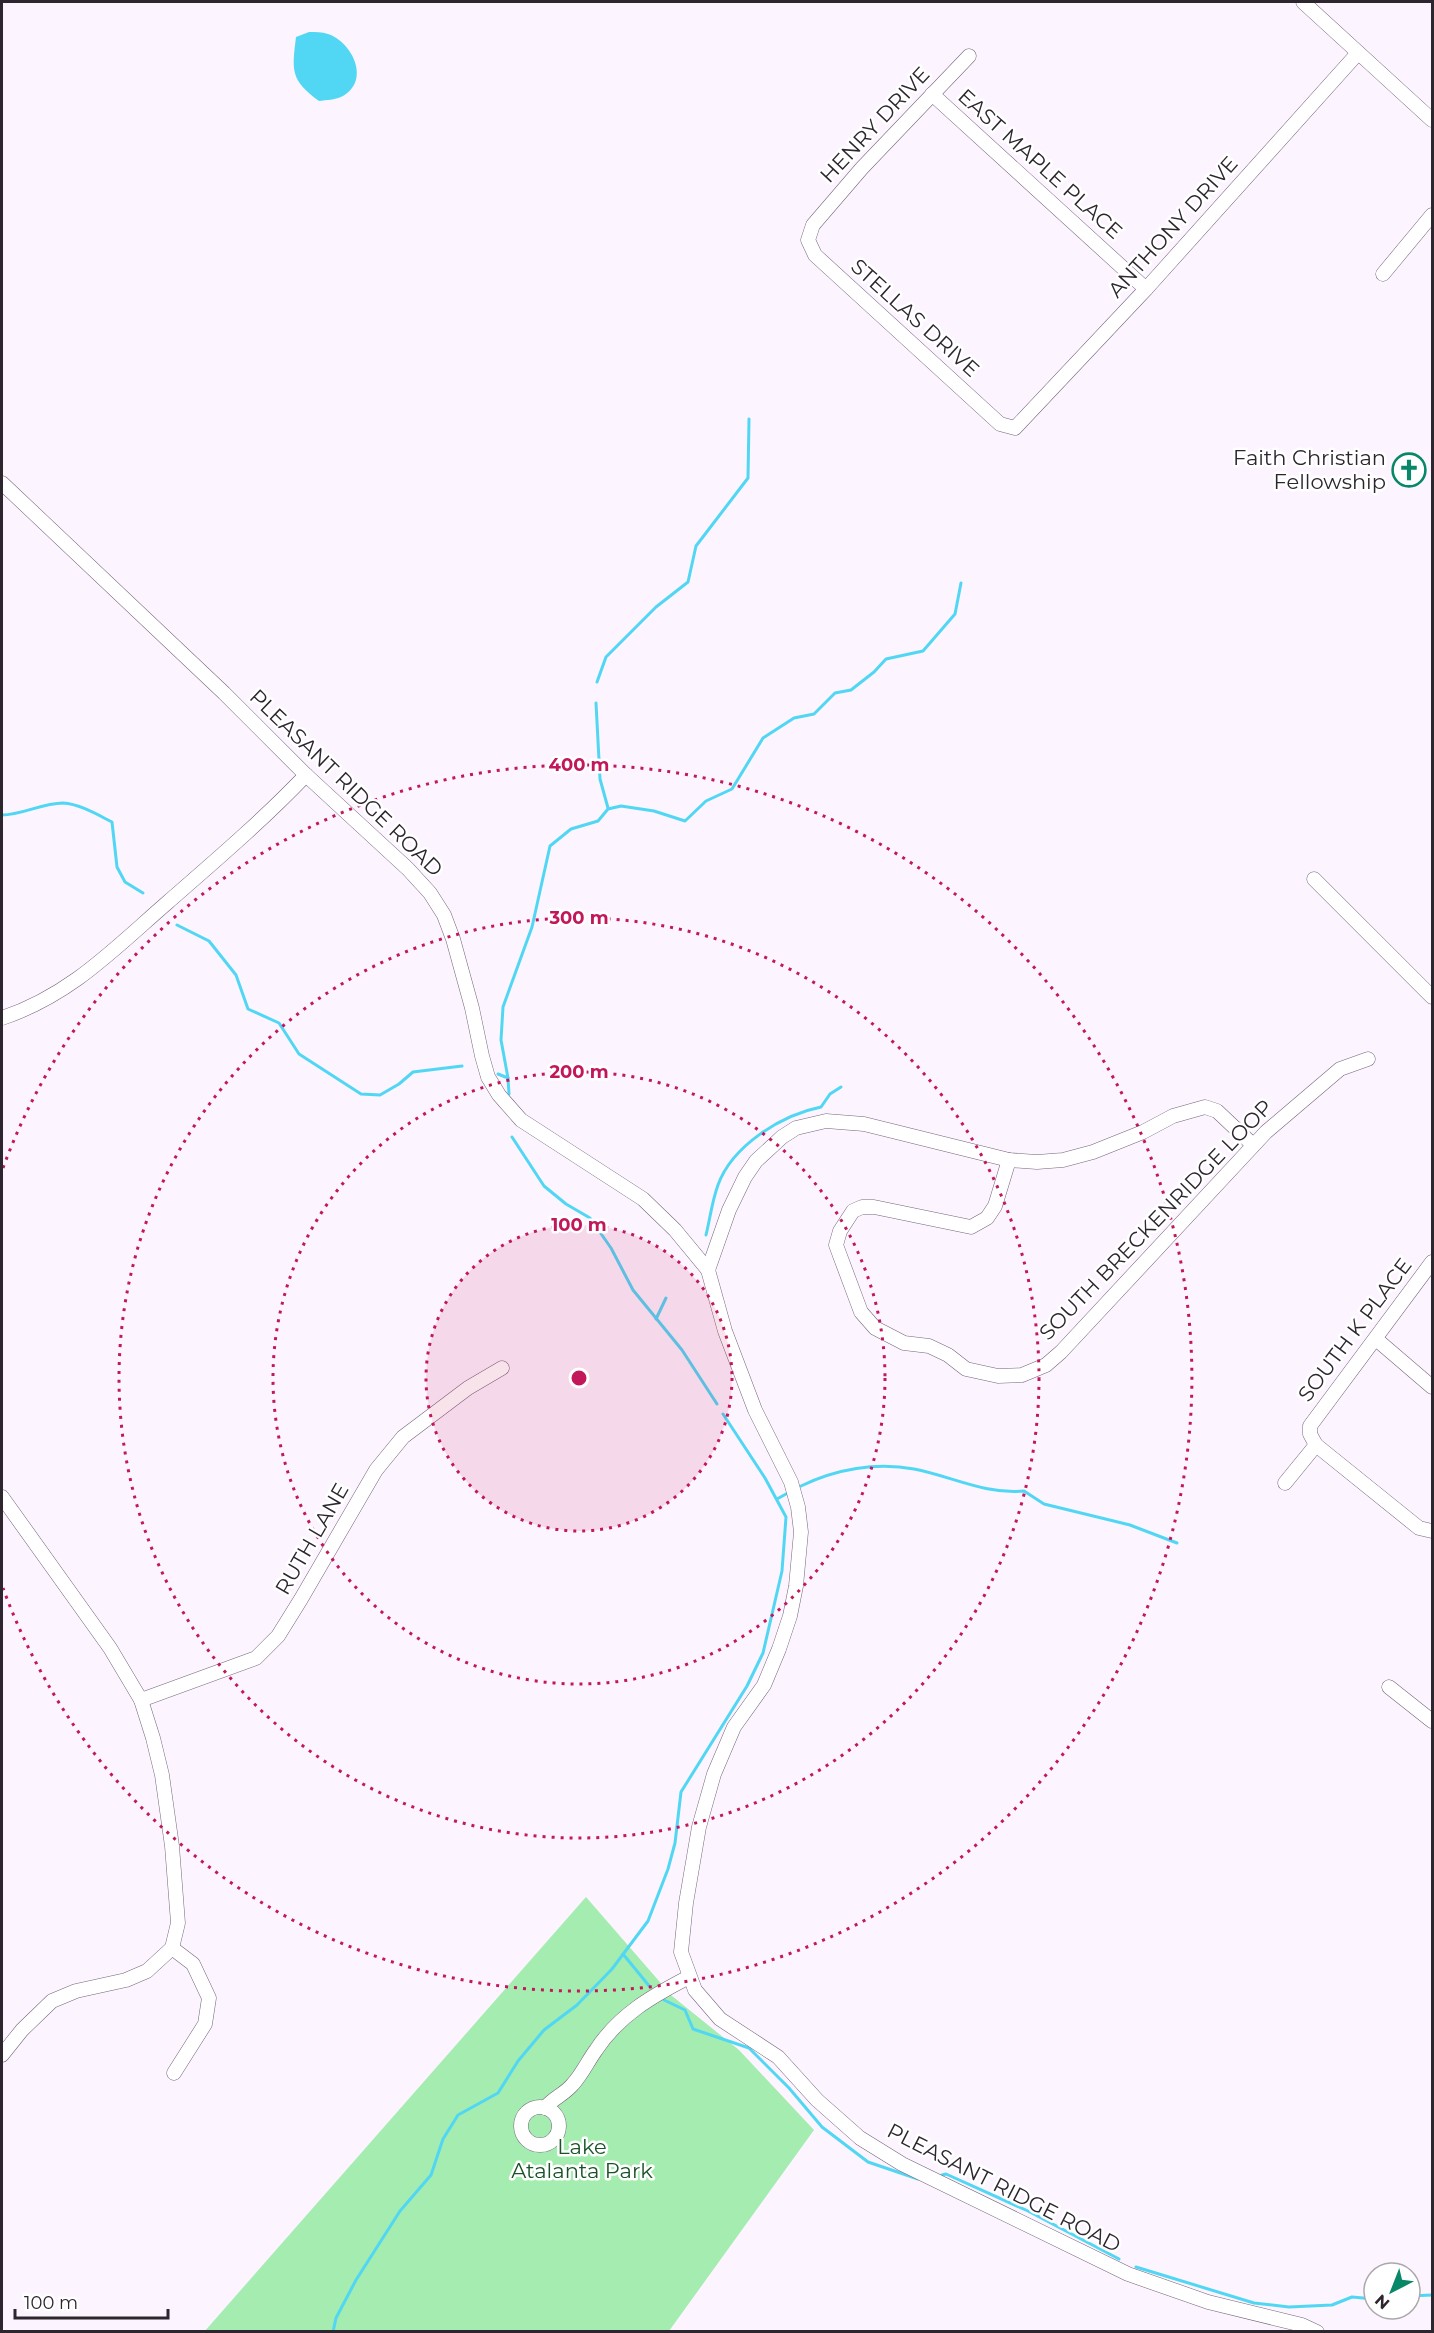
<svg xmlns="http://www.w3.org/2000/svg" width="1434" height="2333" viewBox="0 0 1434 2333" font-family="Montserrat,sans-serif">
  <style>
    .green { fill: #a4ecaf }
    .water { fill: #51d7f3 }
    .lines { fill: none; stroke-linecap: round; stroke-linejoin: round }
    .stream { stroke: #51d7f3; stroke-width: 3 }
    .minor-casing { stroke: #75657b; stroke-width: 15 }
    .minor { stroke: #fff; stroke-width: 14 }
    .ring { fill: none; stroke: #c2185b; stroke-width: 3; stroke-dasharray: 3 6 }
    .labels { text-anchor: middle; stroke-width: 5; stroke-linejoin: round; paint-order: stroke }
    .street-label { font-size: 21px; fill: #2d262f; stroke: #fff }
    .poi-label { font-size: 21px; fill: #2d262f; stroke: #fff; text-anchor: end }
    .park-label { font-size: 21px; fill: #1b5329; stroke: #fff }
    .centre { fill: #c2185b; stroke: #fff; stroke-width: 3 }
    .ring-label { font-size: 18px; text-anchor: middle; font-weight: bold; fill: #c2185b; stroke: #fff; stroke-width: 5; stroke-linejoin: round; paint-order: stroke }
  </style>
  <rect width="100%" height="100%" fill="#fcf4ff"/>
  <!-- green -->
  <polygon class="green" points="586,1897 672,1996 739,2050 814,2130 669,2331 204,2332"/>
  <!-- water -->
  <path class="water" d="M309 32C315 32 322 32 328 34 352 42 371 80 343 96 336 100 326 100 319 101 290 80 292 70 296 37Z"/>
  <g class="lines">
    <!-- stream -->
    <g class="stream">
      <polyline points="597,682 606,657 656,607 688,582 696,546 748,478 749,419"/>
      <polyline points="596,703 600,779 608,808"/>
      <path d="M2 815C22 815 42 803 63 803 80 804 98 815 112 822L117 867 125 882 143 893"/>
      <polyline points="177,925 209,941 236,975 248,1009 279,1023 299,1054 361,1094 380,1095 399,1084 413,1072 462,1066"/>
      <polyline points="498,1074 508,1078"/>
      <polyline points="509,1094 508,1078 501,1040 503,1007 532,927 550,846 571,829 598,821 608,809 621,806 654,811 685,821 706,801 732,789 763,738 794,718 814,714 835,693 851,690 874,672 886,659 923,651 955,614 961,583"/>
      <polyline points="512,1137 544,1186 566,1204 590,1218 611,1248 633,1290 682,1350 717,1404"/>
      <path d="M706 1235C710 1219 712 1201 718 1185 732 1146 781 1115 821 1107L830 1094 841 1087"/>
      <polyline points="656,1319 666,1298"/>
      <path d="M801 1486C836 1469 876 1462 914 1469 951 1476 986 1495 1024 1491L1044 1504 1130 1525 1177 1543"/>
      <polyline points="777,1499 786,1494"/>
      <polyline points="623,1954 650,1987"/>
      <polyline points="664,2000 685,2010 693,2029 749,2048 789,2088 822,2127 868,2162 918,2179"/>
      <polyline points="942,2175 946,2174 1028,2211 1119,2259"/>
      <polyline points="1136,2267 1254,2303 1289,2307 1332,2305 1352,2297 1374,2299"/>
      <polyline points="1410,2296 1432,2295"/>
      <polyline points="333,2332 336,2318 356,2280 400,2211 431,2175 443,2139 458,2115 498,2093 518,2061 544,2030 577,2005 612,1969 648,1921 668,1869 675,1843 681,1792 747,1686 763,1653 782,1571 786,1517 765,1478 723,1414"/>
    </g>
    <defs>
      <g id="minor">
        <polyline points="1303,2 1432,120"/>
        <polyline points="969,56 862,168 813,225 808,240 815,255 1000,424 1015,428 1146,289 1358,53"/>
        <polyline points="932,94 1146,289"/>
        <polyline points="1383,274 1432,215"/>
        <polyline points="2,483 224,693 306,775 408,869 430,893 444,915 453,939 472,1008 482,1056 488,1077 499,1095 521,1120 643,1199 675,1230 708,1270 725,1331 755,1410 791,1482 798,1507 801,1532 796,1586 790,1616 779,1649 764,1685 734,1727 714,1774 699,1827 686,1903 681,1952 695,1990 720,2019 778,2057 817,2100 860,2138 902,2164 1128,2274 1208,2302 1302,2325 1317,2332"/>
        <polyline points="1314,879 1432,997"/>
        <path d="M2 1018C71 995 115 948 168 902 215 861 263 820 306 775"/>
        <polyline points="1009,1160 995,1206 987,1218 971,1227 874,1207 862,1207 853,1211 840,1231 836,1245 861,1312 875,1328 904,1343 929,1346 948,1355 966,1369 998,1376 1022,1375 1046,1365 1061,1352 1266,1132 1340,1069 1368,1059"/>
        <polyline points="1432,1262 1310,1426 1310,1434 1316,1445 1419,1528 1432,1531"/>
        <polyline points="708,1270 729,1210 745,1177 756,1161 782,1137 796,1128 826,1121 864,1124 1009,1160 1037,1162 1063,1160 1093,1152 1143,1132 1173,1116 1205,1107 1217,1111 1253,1145"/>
        <polyline points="1376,1339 1432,1387"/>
        <polyline points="1285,1483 1316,1445"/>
        <polyline points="2,1497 110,1648 141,1700 153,1738 162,1775 172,1846 178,1923 172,1948 147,1971 126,1980 76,1991 52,2001 22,2030 2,2055"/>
        <polyline points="1389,1687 1432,1721"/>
        <polyline points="141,1700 256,1658 278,1636 301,1599 376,1470 403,1437 468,1388 502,1368"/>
        <polyline points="172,1948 193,1964 209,1998 205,2024 174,2073"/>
        <circle cx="540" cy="2126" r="19"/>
        <path d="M545 2108C553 2098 565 2094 573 2084 582 2074 588 2061 596 2050 619 2015 652 1996 689 1977"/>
      </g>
    </defs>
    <!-- minor casing -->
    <use href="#minor" class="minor-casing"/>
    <!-- minor -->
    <use href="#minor" class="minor"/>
  </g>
  <!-- distance rings -->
  <circle cx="579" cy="1378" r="153" fill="#c2185b" fill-opacity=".12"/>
  <g class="ring">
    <circle cx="579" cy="1378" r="153"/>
    <circle cx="579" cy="1378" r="306"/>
    <circle cx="579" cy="1378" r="460"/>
    <path d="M3 1168A613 613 0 1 1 3 1588"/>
  </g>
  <!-- icons -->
  <defs>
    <symbol id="church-ring" viewBox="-11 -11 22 22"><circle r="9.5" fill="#fff" stroke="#088769" stroke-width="1.5"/><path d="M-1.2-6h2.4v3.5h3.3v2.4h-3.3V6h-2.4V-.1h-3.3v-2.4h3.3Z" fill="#088769"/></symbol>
  </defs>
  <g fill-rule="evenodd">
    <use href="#church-ring" x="1390" y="451" width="38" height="38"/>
  </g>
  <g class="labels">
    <!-- street labels -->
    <g class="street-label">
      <text transform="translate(875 125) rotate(-47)" y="7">HENRY DRIVE</text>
      <text transform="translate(1040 164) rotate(42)" y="7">EAST MAPLE PLACE</text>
      <text transform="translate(1173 227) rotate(-48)" y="7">ANTHONY DRIVE</text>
      <text transform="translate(915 318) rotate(42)" y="7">STELLAS DRIVE</text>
      <text transform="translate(346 783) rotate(44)" y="7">PLEASANT RIDGE ROAD</text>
      <text transform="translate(1156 1220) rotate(-46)" y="7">SOUTH BRECKENRIDGE LOOP</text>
      <text transform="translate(1355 1330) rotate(-53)" y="7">SOUTH K PLACE</text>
      <text transform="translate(312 1539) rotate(-60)" y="7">RUTH LANE</text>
      <text transform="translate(1004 2188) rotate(27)" y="7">PLEASANT RIDGE ROAD</text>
    </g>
    <!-- poi labels -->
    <g class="poi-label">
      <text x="1386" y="465">Faith Christian<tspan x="1386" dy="24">Fellowship</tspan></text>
    </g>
    <!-- park labels -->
    <g class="park-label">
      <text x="582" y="2154">Lake<tspan x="582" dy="24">Atalanta Park</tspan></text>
    </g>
  </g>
  <circle cx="579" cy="1378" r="9" class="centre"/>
  <g class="ring-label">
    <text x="579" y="771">400 m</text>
    <text x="579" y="924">300 m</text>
    <text x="579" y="1078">200 m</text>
    <text x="579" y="1231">100 m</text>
  </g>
  <!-- border -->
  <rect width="1434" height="2333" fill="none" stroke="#2d262f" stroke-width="6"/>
  <!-- north arrow -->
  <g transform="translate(1392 2291) rotate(222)"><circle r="28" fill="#ffffff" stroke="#aba8ac" stroke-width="1.5"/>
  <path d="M0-4.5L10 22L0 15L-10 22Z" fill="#088769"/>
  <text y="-9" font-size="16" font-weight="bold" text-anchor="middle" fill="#2d262f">N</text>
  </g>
  <!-- scale -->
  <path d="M15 2309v9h153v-9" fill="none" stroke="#2d262f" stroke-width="3"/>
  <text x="24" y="2309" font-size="18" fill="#2d262f" stroke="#ffffff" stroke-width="4.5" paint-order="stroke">100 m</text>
</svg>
